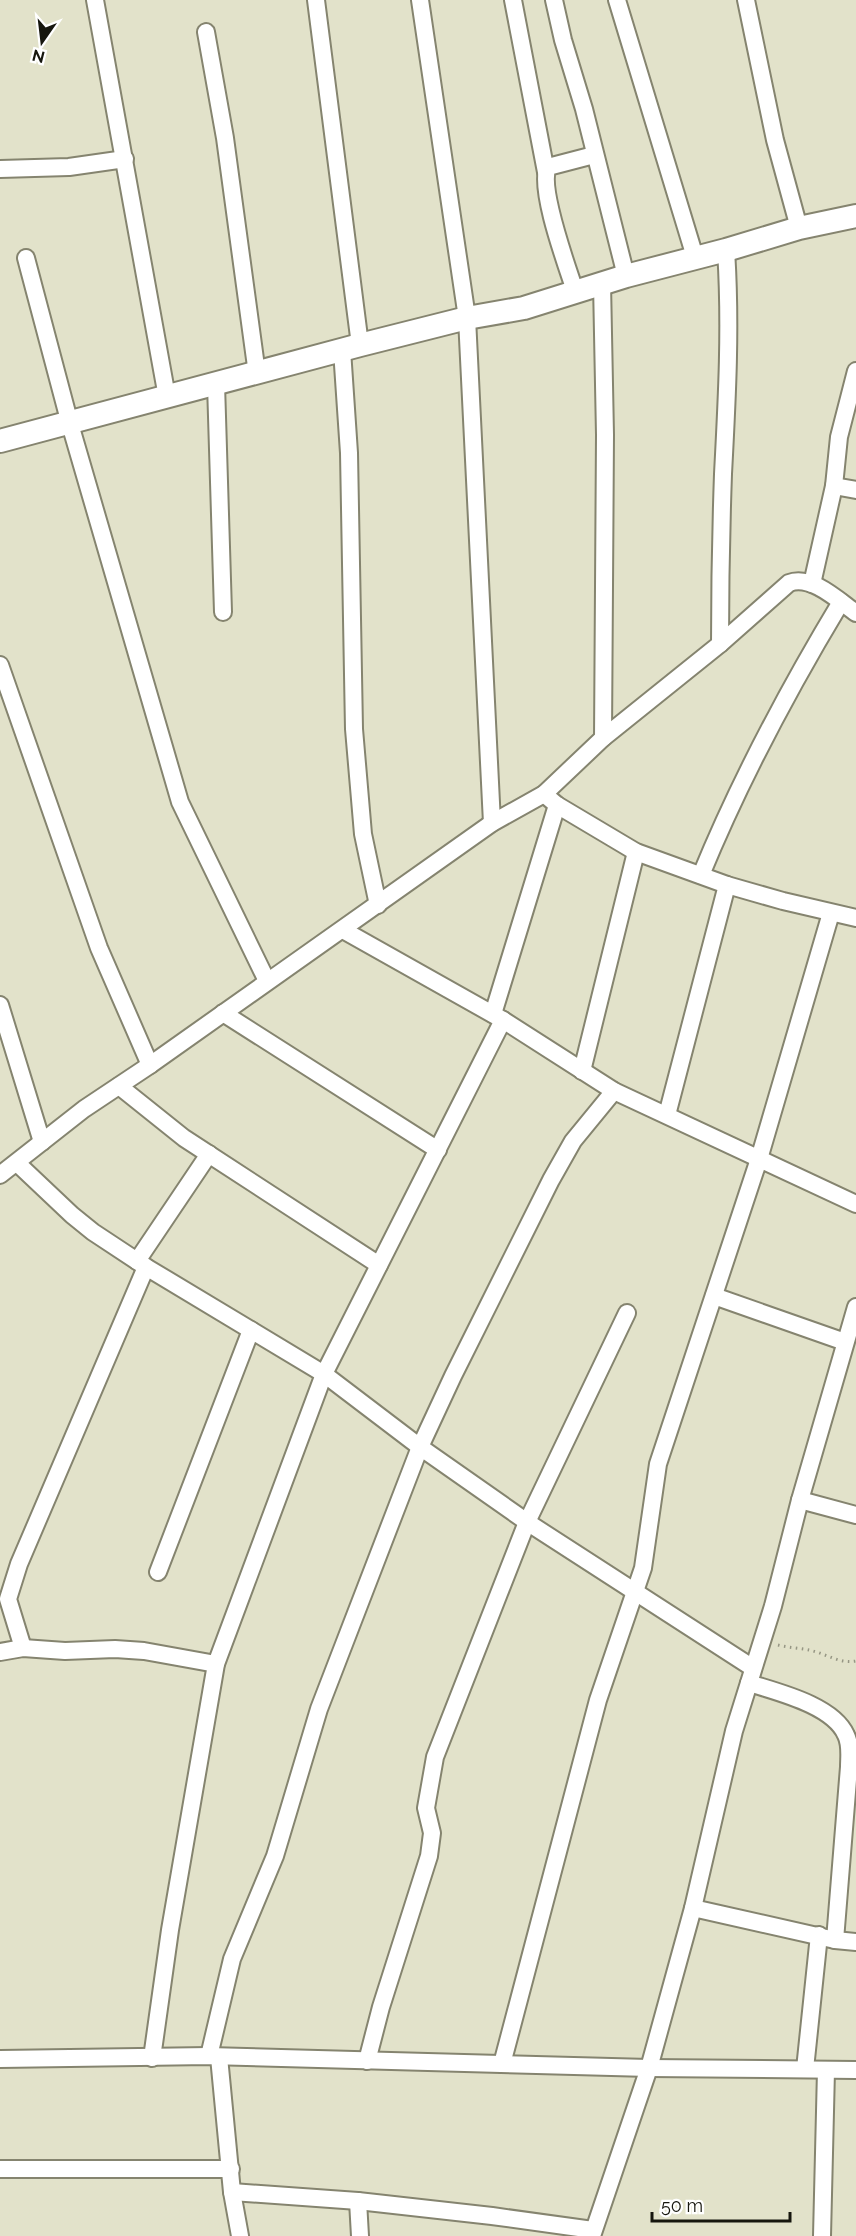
<svg xmlns="http://www.w3.org/2000/svg" width="856" height="2236" viewBox="0 0 856 2236" font-family="Raleway,sans-serif">
  <style>
    .lines { fill: none; stroke-linecap: round; stroke-linejoin: round }
    .street-casing { stroke: #85846f; stroke-width: 20 }
    .secondary-casing { stroke: #85846f; stroke-width: 26 }
    .path { stroke: #969684; stroke-width: 3; stroke-dasharray: 1.5 4.5; stroke-linecap: butt }
    .street { stroke: #fff; stroke-width: 16 }
    .secondary { stroke: #fff; stroke-width: 22 }
  </style>
  <rect width="100%" height="100%" fill="#e2e2ca"/>
  <g class="lines">
    <defs>
      <g id="street">
        <polyline points="95,0 167,397"/>
        <polyline points="316,0 360,345"/>
        <polyline points="420,0 467,318 492,823"/>
        <polyline points="513,0 546,172"/>
        <polyline points="554,0 563,40 584,109 626,276"/>
        <polyline points="617,0 695,257"/>
        <polyline points="746,0 775,140 799,228"/>
        <polyline points="206,32 225,138 257,374"/>
        <polyline points="0,169 69,167 125,159"/>
        <polyline points="26,258 70,424 180,802 267,981"/>
        <polyline points="602,283 605,435 603,738"/>
        <path d="M575 291C567 266 538 188 548 167L594 155"/>
        <polyline points="342,350 349,453 354,729 363,834 378,905"/>
        <polyline points="216,384 223,612"/>
        <polyline points="834,486 856,490"/>
        <polyline points="812,584 834,486 839,437 856,371"/>
        <path d="M720 644C720 587 721 531 723 474 727 399 731 325 726 250"/>
        <polyline points="0,665 99,948 150,1065"/>
        <polyline points="544,794 557,805 636,852 727,885 783,901 856,918"/>
        <path d="M701 875C740 780 788 690 841 602"/>
        <polyline points="343,930 503,1020 614,1091 856,1204"/>
        <polyline points="0,1005 42,1142"/>
        <polyline points="223,1013 438,1150"/>
        <polyline points="493,1014 557,805"/>
        <polyline points="582,1071 636,852"/>
        <polyline points="119,1086 184,1138 379,1265"/>
        <polyline points="667,1115 727,885"/>
        <polyline points="17,1163 72,1215 93,1232 146,1267 324,1374 420,1447 527,1522 753,1668"/>
        <path d="M0 1175 84 1109 150 1065 492 823 544 794 603 738 720 644 789 583C811 574 839 601 856 613"/>
        <polyline points="137,1261 209,1154"/>
        <polyline points="714,1296 845,1342"/>
        <polyline points="800,1500 856,1515"/>
        <polyline points="158,1572 251,1330"/>
        <polyline points="23,1648 8,1599 19,1564 146,1267"/>
        <polyline points="0,1652 23,1648 65,1651 115,1649 144,1651 216,1664"/>
        <path d="M749 1683C777 1692 833 1705 846 1735 851 1745 849 1756 849 1767L835 1940"/>
        <polyline points="693,1908 835,1940 856,1942"/>
        <polyline points="209,2056 232,1959 275,1856 319,1709 420,1447 453,1376 551,1180 573,1141 614,1091"/>
        <polyline points="219,2057 232,2192 240,2236"/>
        <polyline points="152,2058 170,1930 216,1664 324,1374 503,1020"/>
        <polyline points="0,2059 209,2056 649,2068 856,2070"/>
        <polyline points="367,2061 381,2007 429,1856 432,1833 426,1808 435,1757 527,1522 627,1313"/>
        <polyline points="502,2064 598,1700 643,1568 658,1464 759,1159 831,913"/>
        <polyline points="805,2069 819,1935"/>
        <polyline points="0,2169 231,2169"/>
        <polyline points="232,2192 358,2201 492,2216 593,2230"/>
        <polyline points="358,2201 360,2236"/>
        <polyline points="592,2236 649,2068 693,1908 734,1731 773,1606 800,1500 856,1307"/>
        <polyline points="822,2236 826,2070"/>
      </g>
      <polyline id="secondary" points="0,441 360,345 467,318 524,308 626,276 726,250 799,228 856,216"/>
    </defs>
    <!-- street casing -->
    <use href="#street" class="street-casing"/>
    <!-- secondary casing -->
    <use href="#secondary" class="secondary-casing"/>
    <!-- path -->
    <path class="path" d="M778 1645C790 1648 802 1648 813 1651 828 1655 841 1664 856 1661"/>
    <!-- street -->
    <use href="#street" class="street"/>
    <!-- secondary -->
    <use href="#secondary" class="secondary"/>
  </g>
  <!-- north arrow -->
  <g transform="translate(42 42) rotate(194)" stroke="#ffffff" stroke-width="4.5" paint-order="stroke">
  <path d="M0-4.5L10 22L0 15L-10 22Z" fill="#16160e"/>
  <text y="-9" font-size="16" font-weight="bold" text-anchor="middle" fill="#16160e">N</text>
  </g>
  <!-- scale -->
  <path d="M652 2212v9h138v-9" fill="none" stroke="#16160e" stroke-width="3"/>
  <text x="661" y="2212" font-size="18" fill="#16160e" stroke="#ffffff" stroke-width="4.5" paint-order="stroke">50 m</text>
</svg>
